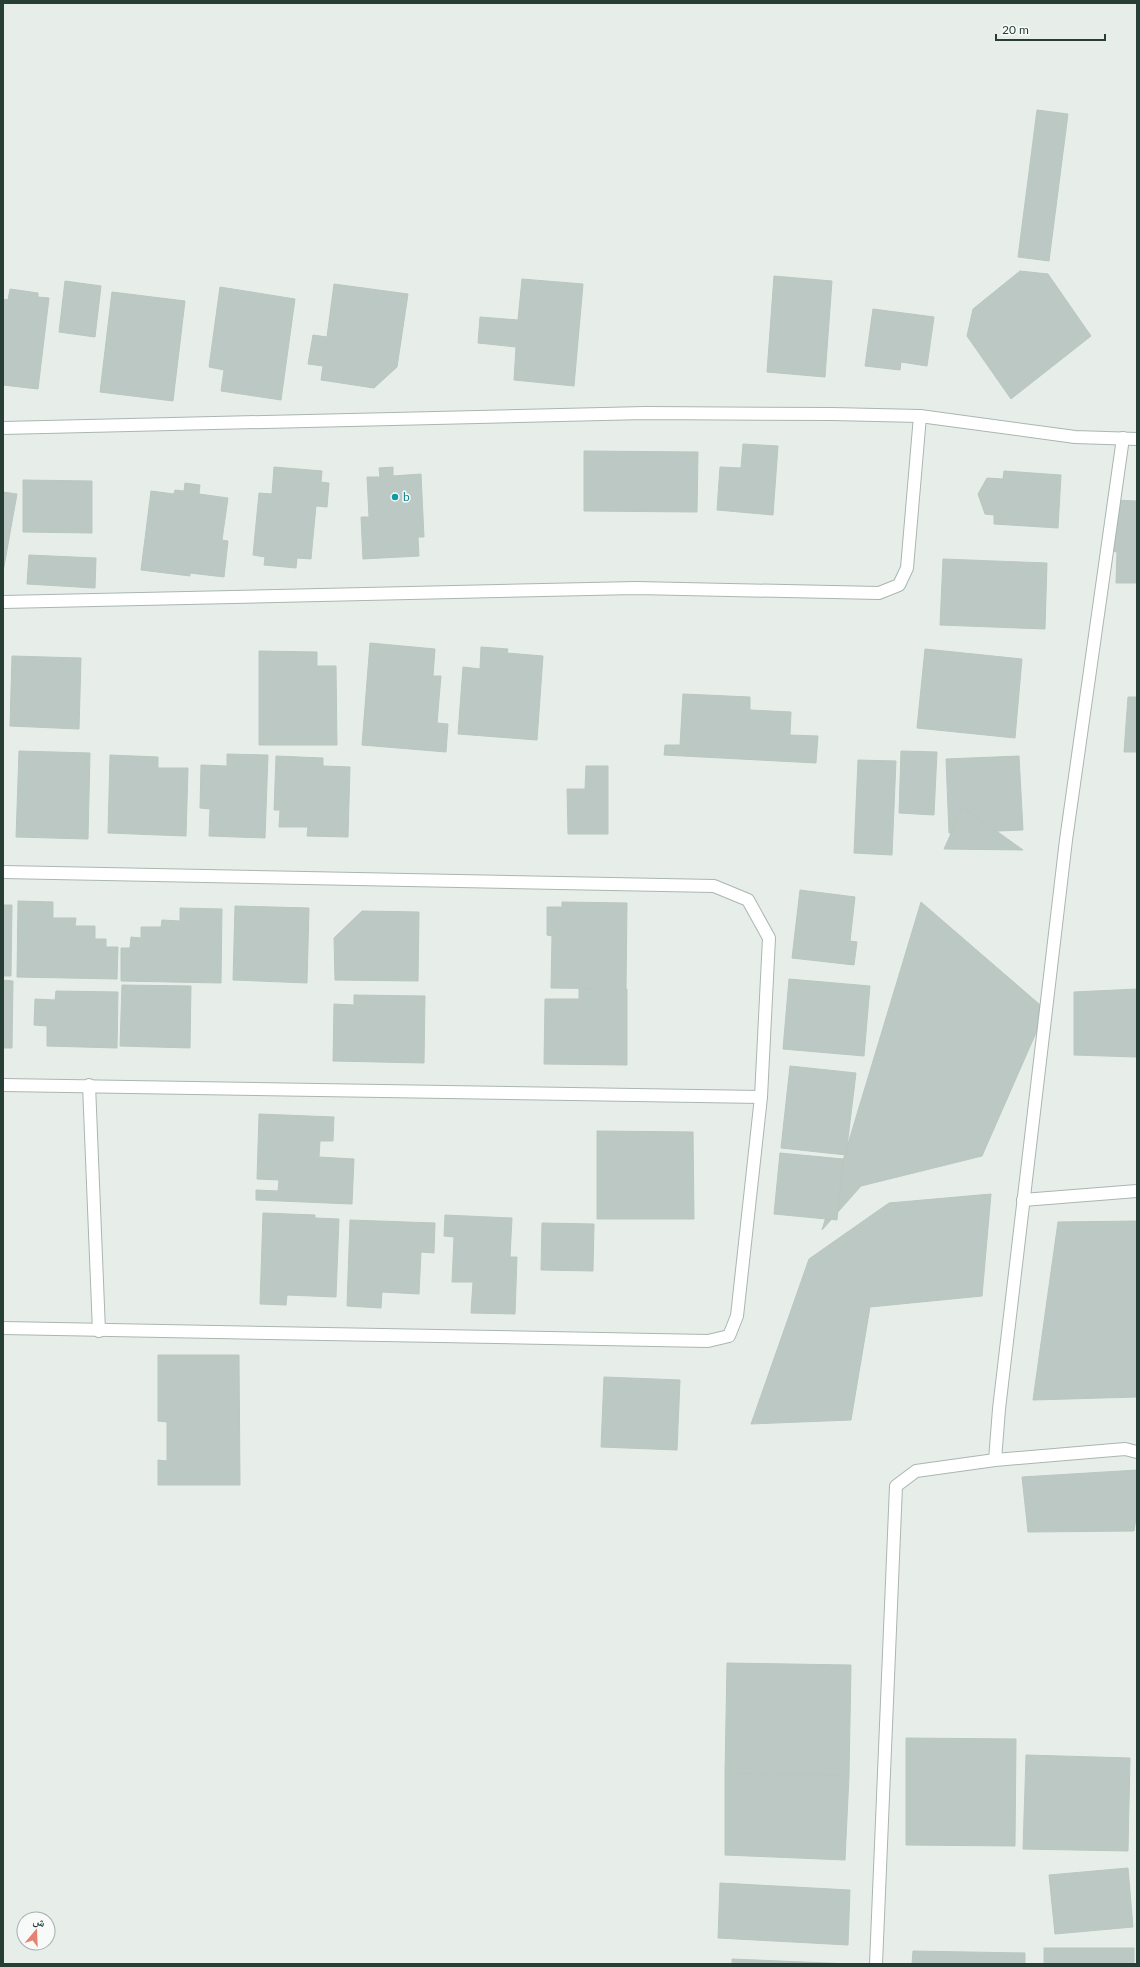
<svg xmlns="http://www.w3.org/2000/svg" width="1140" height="1967" viewBox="0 0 1140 1967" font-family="Lato,'Noto Naskh Arabic',sans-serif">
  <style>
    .building { fill: #bcc8c3; stroke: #bac7c0 }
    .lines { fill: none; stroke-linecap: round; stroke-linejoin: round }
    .street-casing { stroke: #aab6b0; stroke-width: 14 }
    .street { stroke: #fff; stroke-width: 12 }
    .culture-dot { fill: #0f9aa8; stroke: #f7faf9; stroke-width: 1.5 }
    .labels { text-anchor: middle; stroke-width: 3; stroke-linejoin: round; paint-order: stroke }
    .culture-label { font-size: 12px; fill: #0d838f; stroke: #f7faf9; text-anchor: start }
  </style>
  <rect width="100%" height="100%" fill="#e7eeea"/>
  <!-- building -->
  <g class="building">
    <polygon points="1037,110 1068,114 1049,261 1018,257"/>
    <polygon points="1020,271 1048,274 1091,336 1011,399 967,336 973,309"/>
    <polygon points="774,276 832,281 825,377 767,372"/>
    <polygon points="522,279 583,284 574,386 514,380 516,347 478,343 480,317 518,320"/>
    <polygon points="65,281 101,286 95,337 59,332"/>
    <polygon points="334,284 408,294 397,367 374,388 321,380 323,366 308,364 313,335 327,337"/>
    <polygon points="220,287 295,299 281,400 221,391 224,370 209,367"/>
    <polygon points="10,289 38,293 38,297 49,298 38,389 3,385 3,299 8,300"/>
    <polygon points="112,292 185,301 173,401 100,392"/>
    <polygon points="873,309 934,317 927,366 901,362 900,370 865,366"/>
    <polygon points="743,444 778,446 773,515 717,510 720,467 741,468"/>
    <polygon points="584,451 698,452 697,512 584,511"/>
    <polygon points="274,467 322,471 321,482 329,483 327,507 316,506 311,559 297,558 296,568 264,565 265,557 253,555 259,493 272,494"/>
    <polygon points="393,467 393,476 421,474 424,537 418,537 419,556 363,559 361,517 369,517 367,477 380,477 379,468"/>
    <polygon points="1004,471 1061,475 1058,528 994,524 994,515 985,514 978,494 987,478 1003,479"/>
    <polygon points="23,480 92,481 92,533 23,532"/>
    <polygon points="185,483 200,485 199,494 228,498 222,540 228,541 224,577 190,573 190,576 141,570 151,491 174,494 175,490 184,491"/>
    <polygon points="3,492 17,494 3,572"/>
    <polygon points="1113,500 1137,501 1137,583 1116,583 1117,552 1111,551"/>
    <polygon points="29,555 96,558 95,588 27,584"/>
    <polygon points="943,559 1047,563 1045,629 940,625"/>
    <polygon points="370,643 435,649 433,676 441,676 437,723 448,724 446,752 362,745"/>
    <polygon points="481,647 508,649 507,653 543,656 537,740 458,734 463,667 480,669"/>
    <polygon points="925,649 1022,659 1015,738 917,728"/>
    <polygon points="259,651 317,652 317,666 336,666 337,745 259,745"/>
    <polygon points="12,656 81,658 79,729 10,726"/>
    <polygon points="683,694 750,697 750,710 791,712 790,735 818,736 816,763 664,755 665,745 680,745"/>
    <polygon points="1128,697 1137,697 1137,752 1124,752"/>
    <polygon points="19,751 90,753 88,839 16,837"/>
    <polygon points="901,751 937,752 934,815 899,813"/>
    <polygon points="227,754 268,755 265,838 209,836 210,809 200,808 201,765 227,766"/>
    <polygon points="110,755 158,757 158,768 188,768 186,836 108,833"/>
    <polygon points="276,756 323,758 323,766 350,767 348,837 307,836 308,827 279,827 280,810 274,810"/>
    <polygon points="1019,756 1023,830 949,833 946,759"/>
    <polygon points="858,760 896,761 892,855 854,853"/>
    <polygon points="586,766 608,766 608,834 568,834 567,789 585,789"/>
    <polygon points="963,807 1023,850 944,849"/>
    <polygon points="800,890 855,897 850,941 857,942 854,965 792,958"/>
    <polygon points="18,901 53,902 53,918 76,918 75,926 95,926 95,939 106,939 106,947 118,947 117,979 17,977"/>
    <polygon points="562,902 627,903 626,989 551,988 552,936 547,935 547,907 562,907"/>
    <polygon points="921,902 1046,1010 982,1156 861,1186 822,1230"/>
    <polygon points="3,905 12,905 11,976 3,976"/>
    <polygon points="235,906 309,908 307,983 233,980"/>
    <polygon points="180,908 222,909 221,983 121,981 121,948 130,948 131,937 141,938 141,927 161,927 162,920 180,921"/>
    <polygon points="362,911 419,912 418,981 335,980 334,938"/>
    <polygon points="789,979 870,986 864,1056 783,1049"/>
    <polygon points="3,980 13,981 12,1048 3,1048"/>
    <polygon points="122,985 191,986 190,1048 120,1046"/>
    <polygon points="579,989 627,989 627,1065 544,1064 545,999 579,999"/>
    <polygon points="1137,989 1137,1057 1074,1055 1074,992"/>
    <polygon points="56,991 118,992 117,1048 47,1046 47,1026 34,1025 35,999 55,1000"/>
    <polygon points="354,995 425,996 424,1063 333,1061 334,1004 354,1005"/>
    <polygon points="790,1066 856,1073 846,1155 781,1148"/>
    <polygon points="259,1114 334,1117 333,1141 320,1141 319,1157 354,1159 352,1204 256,1200 256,1190 278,1191 279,1180 257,1179"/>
    <polygon points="597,1131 693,1132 694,1219 597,1219"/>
    <polygon points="780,1153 843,1159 837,1220 774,1214"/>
    <polygon points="991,1194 982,1296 870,1307 851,1420 751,1424 809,1259 889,1203"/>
    <polygon points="263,1213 315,1215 315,1218 339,1219 336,1297 287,1295 286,1305 260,1304"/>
    <polygon points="445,1215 512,1218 510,1257 517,1257 515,1314 471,1313 473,1282 452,1282 454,1237 444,1236"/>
    <polygon points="350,1220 435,1223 434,1253 421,1252 419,1294 382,1292 381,1308 347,1306"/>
    <polygon points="1137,1221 1137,1397 1033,1400 1058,1222"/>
    <polygon points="542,1223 594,1224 593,1271 541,1270"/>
    <polygon points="158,1355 239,1355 240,1485 158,1485 158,1460 167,1461 167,1422 158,1421"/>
    <polygon points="604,1377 680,1380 677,1450 601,1447"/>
    <polygon points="1137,1470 1137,1512 1134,1531 1028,1532 1022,1477"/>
    <polygon points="727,1663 851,1665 849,1776 725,1773"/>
    <polygon points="906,1738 1016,1739 1015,1846 906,1845"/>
    <polygon points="1026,1755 1130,1758 1128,1851 1023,1849"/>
    <polygon points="725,1773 849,1776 845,1860 725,1855"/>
    <polygon points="1128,1868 1133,1927 1055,1934 1049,1875"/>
    <polygon points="720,1883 850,1890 848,1945 718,1938"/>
    <rect x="1044" y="1948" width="90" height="16"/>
    <polygon points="913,1951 1025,1953 1025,1964 912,1964"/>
    <polygon points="732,1959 851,1964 732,1964"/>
  </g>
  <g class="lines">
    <defs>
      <g id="street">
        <polyline points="3,428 645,413 832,414 920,416 1075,437 1137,439"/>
        <polyline points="3,602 636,588 879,593 899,585 907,568 920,416"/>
        <polyline points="3,872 714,886 748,900 769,938 761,1097 737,1316 729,1336 708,1341 3,1328"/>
        <polyline points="3,1085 761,1097"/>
        <polyline points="89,1085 99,1331"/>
        <polyline points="1023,1200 1137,1191"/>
        <polyline points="995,1460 999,1409 1066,840 1123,438"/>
        <polyline points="876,1964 896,1486 916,1471 995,1460 1125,1449 1137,1452"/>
      </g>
    </defs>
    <!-- street casing -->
    <use href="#street" class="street-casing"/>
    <!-- street -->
    <use href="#street" class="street"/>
  </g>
  <!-- markers -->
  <circle class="culture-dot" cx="395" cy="497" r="4"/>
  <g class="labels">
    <!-- culture labels -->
    <g class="culture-label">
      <text x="403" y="501">b</text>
    </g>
  </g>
  <!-- border -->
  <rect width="1140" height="1967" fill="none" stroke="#273e36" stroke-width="8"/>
  <!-- north arrow -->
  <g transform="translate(36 1931) rotate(19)"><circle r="19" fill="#f7faf9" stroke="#a4afab"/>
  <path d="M0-3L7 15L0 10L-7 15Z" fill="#e28471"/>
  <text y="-6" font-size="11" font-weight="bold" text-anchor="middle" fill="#273e36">ش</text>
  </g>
  <!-- scale -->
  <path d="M996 34v6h109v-6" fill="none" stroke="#273e36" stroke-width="2"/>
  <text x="1002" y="34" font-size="12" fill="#273e36" stroke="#f7faf9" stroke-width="3" paint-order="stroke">20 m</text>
</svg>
